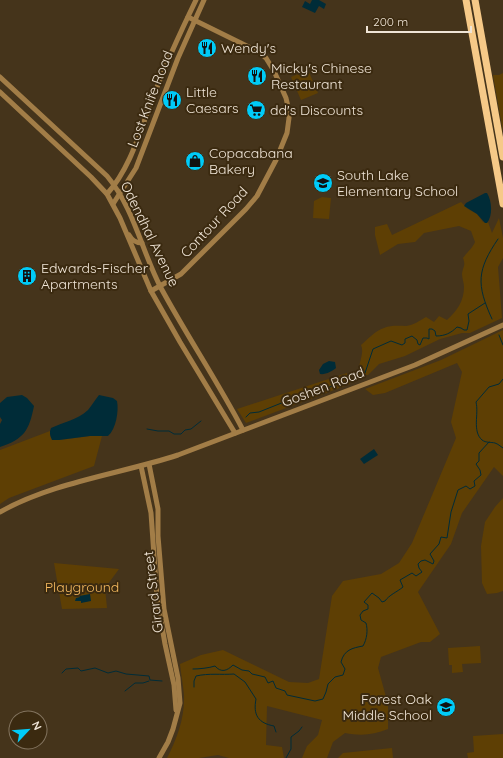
<svg xmlns="http://www.w3.org/2000/svg" width="503" height="758" viewBox="0 0 503 758" font-family="Quicksand,sans-serif">
  <style>
    .green { fill: #5e3f04 }
    .water { fill: #002c38 }
    .lines { fill: none; stroke-linecap: round; stroke-linejoin: round }
    .stream { stroke: #002c38; stroke-width: 1 }
    .tertiary { stroke: #a27d47; stroke-width: 5 }
    .primary { stroke: #f6c988; stroke-width: 7 }
    .labels { text-anchor: middle; stroke-width: 4; stroke-linejoin: round; paint-order: stroke }
    .poi-label { font-size: 14px; fill: #efe4d6; stroke: #3b2a10; text-anchor: start }
    .street-label { font-size: 14px; fill: #efe4d6; stroke: #3b2a10 }
    .park-label { font-size: 14px; fill: #f4b95f; stroke: #3b2a10 }
  </style>
  <rect width="100%" height="100%" fill="#45341b"/>
  <!-- green -->
  <g class="green">
    <polygon points="308,70 318,93 301,100 291,77"/>
    <polygon points="503,73 503,132 493,75 499,75"/>
    <polygon points="322,197 331,198 329,219 313,218 314,201"/>
    <path d="M461 202 468 209 477 214 483 222 487 223 488 222 492 233 499 218 503 238V258L498 267 502 318 470 333H462L440 339 405 356 379 364 368 375H359C357 365 365 354 361 345 368 339 375 331 384 328 391 325 399 326 406 326 414 325 419 321 426 317L434 322 439 316 447 320C457 311 464 301 464 287 464 283 462 278 462 274 463 266 466 266 463 258 467 252 472 249 475 242L471 231 459 226 424 233 415 242 398 244 380 255 375 235V227L387 224 392 235Z"/>
    <path d="M503 330V476L494 467 462 513 451 544 418 592 440 634 430 642H421L381 657 378 668 388 704V729C373 735 361 736 345 733L333 742 327 758H302L307 746 318 735 322 720 267 706 266 745 282 747 284 758H229L218 755 199 758H167C177 739 185 717 184 695 183 684 181 674 180 664L201 655 223 650 289 682 308 683 319 679 332 596 343 581 381 574 399 563 412 543 456 438 451 422 462 372 457 363 385 393 373 395 365 389 441 360Z"/>
    <polygon points="347,373 350,384 246,423 237,409"/>
    <polygon points="50,431 50,436 59,440 90,436 102,436 94,466 9,498 0,504 0,450"/>
    <polygon points="503,498 503,591 497,593 487,594 482,583 481,546 485,522 495,507"/>
    <polygon points="54,563 119,569 105,588 107,608 62,609"/>
    <polygon points="480,646 481,663 462,664 463,672 452,673 452,665 449,665 448,648"/>
    <polygon points="503,734 503,758 468,758 467,753 474,752 473,736"/>
    <polygon points="392,748 393,758 338,758 343,753"/>
  </g>
  <!-- water -->
  <g class="water">
    <polygon points="312,0 319,0 326,4 324,9 319,6 315,13 302,7 305,1 310,4"/>
    <path d="M485 193H487C492 201 493 216 487 223H485L477 214 464 206 466 203Z"/>
    <path d="M329 361 335 362 336 368C333 371 325 375 320 374L319 370 323 364Z"/>
    <path d="M22 395 27 398 34 406C29 431 24 439 0 447V424L2 420 0 417V403L7 397Z"/>
    <path d="M99 395 113 398 117 401C119 411 116 429 108 436H90L59 440H52C50 436 49 432 51 428 64 422 77 420 88 410 92 405 95 400 99 395Z"/>
    <polygon points="374,449 378,455 364,464 360,459"/>
    <polygon points="90,594 91,601 81,603 81,601 75,601 76,598 80,597 79,596"/>
  </g>
  <g class="lines">
    <!-- stream -->
    <g class="stream">
      <path d="M492 319C476 284 477 270 498 239"/>
      <polyline points="499,335 503,345"/>
      <path d="M357 378 365 373 373 349 391 341 402 345 405 343V339L412 336 417 340 418 344 420 345 423 338H427L429 339V329H432L435 331 436 336C445 336 451 333 457 327L461 328 464 330H467L469 321 468 314 485 303"/>
      <path d="M503 379 499 384 489 387 476 402C479 414 472 431 482 440 486 443 491 442 495 443 498 444 500 446 503 448"/>
      <polyline points="246,417 250,413 259,412 294,398 315,393 318,390 330,387 335,384 343,385 347,383"/>
      <polyline points="147,429 158,431 169,431 174,434 181,434 185,430 191,429 201,421"/>
      <path d="M193 669C199 669 209 668 215 666 221 673 227 671 233 665L242 670 249 671 252 674 265 677 268 683 273 681 276 688 285 691 287 695 315 701 323 699 326 692 328 684 335 677 343 675 345 669 341 662C344 650 352 648 363 646 367 639 368 630 366 623L361 620 360 615 363 611 368 609V605L364 602 372 593 379 598 382 602 385 601C389 595 397 592 403 587L400 580 412 573 416 576 422 572 419 568 418 564 421 561 425 560 433 564 434 561 430 554 439 544 441 537 447 538 451 512 458 490 466 486 470 489 475 486 474 481 481 475 480 470 476 464 479 461V453L489 442"/>
      <polyline points="62,673 66,669 78,668 81,671 95,668 108,673 116,671 126,674 149,676 150,680 162,681"/>
      <path d="M194 687V681L196 676C209 673 221 675 234 674L245 682 256 699C253 715 258 723 274 726L276 732"/>
      <polyline points="125,691 135,683 143,683 149,681"/>
      <polyline points="286,758 291,749 291,737 299,731 302,727"/>
    </g>
    <!-- tertiary -->
    <g class="tertiary">
      <path d="M0 77 107 176C134 208 142 252 161 288 187 336 218 382 243 430"/>
      <polyline points="0,92 91,177 107,194 120,218 151,291 180,342 235,433"/>
      <path d="M107 194C132 166 141 127 155 92 167 61 181 31 196 0"/>
      <polyline points="113,204 136,168 178,58 204,0"/>
      <path d="M129 235C132 240 135 243 142 243"/>
      <polyline points="151,291 181,274 246,209 257,196 276,160 287,133 289,118 289,111 286,98 274,71 266,58 259,52 188,17"/>
      <polyline points="149,464 158,509 158,536 164,609 178,678 180,703 173,729 168,742 159,758"/>
      <polyline points="141,466 151,513 157,598 165,644 174,685 176,710"/>
      <path d="M0 512C53 482 120 474 178 455L415 365 503 325"/>
    </g>
    <!-- primary -->
    <g class="primary">
      <polyline points="466,0 503,204"/>
      <polyline points="475,0 503,157"/>
    </g>
  </g>
  <!-- icons -->
  <defs>
    <symbol id="restaurant-disc" viewBox="-11 -11 22 22"><circle r="9.5" fill="#00cbf8" stroke="#3b2a10"/><path d="M-5-6h1v4h1v-4h1v4h1v-4h1v5L-1.5 .5V6h-2V.5L-5-1ZM5-6V6H3V1.5H1.5Q1.5-4 5-6Z" fill="#111"/></symbol>
    <symbol id="supermarket-disc" viewBox="-11 -11 22 22"><circle r="9.5" fill="#00cbf8" stroke="#3b2a10"/><path d="M-6-5.5h2.5l.6 2H6L4.5 2H-2.5L-4.4-4H-6ZM-1.5 3.2a1.3 1.3 0 1 0 .1 0ZM3 3.2a1.3 1.3 0 1 0 .1 0Z" fill="#111"/></symbol>
    <symbol id="shop-disc" viewBox="-11 -11 22 22"><circle r="9.5" fill="#00cbf8" stroke="#3b2a10"/><path d="M-5-2.5h2.3a2.7 3.5 0 0 1 5.4 0H5L5.5 6h-11ZM-1.5-2.5h3a1.5 2.3 0 0 0-3 0Z" fill="#111"/></symbol>
    <symbol id="school-disc" viewBox="-11 -11 22 22"><circle r="9.5" fill="#00cbf8" stroke="#3b2a10"/><path d="M0-5L7-2L0 1L-7-2ZM-4 1L0 2.5L4 1V4Q0 6-4 4Z" fill="#111"/></symbol>
    <symbol id="building-disc" viewBox="-11 -11 22 22"><circle r="9.5" fill="#00cbf8" stroke="#3b2a10"/><path d="M-4-6H4V6H1V3H-1V6H-4ZM-2.5-4.3h1.7v1.8h-1.7ZM.8-4.3h1.7v1.8H.8ZM-2.5-1h1.7V.8h-1.7ZM.8-1h1.7V.8H.8Z" fill="#111"/></symbol>
  </defs>
  <g fill-rule="evenodd">
    <use href="#restaurant-disc" x="196" y="37" width="22" height="22"/>
    <use href="#restaurant-disc" x="246" y="65" width="22" height="22"/>
    <use href="#restaurant-disc" x="161" y="89" width="22" height="22"/>
    <use href="#supermarket-disc" x="245" y="99" width="22" height="22"/>
    <use href="#shop-disc" x="184" y="150" width="22" height="22"/>
    <use href="#school-disc" x="312" y="172" width="22" height="22"/>
    <use href="#building-disc" x="16" y="265" width="22" height="22"/>
    <use href="#school-disc" x="435" y="696" width="22" height="22"/>
  </g>
  <g class="labels">
    <!-- poi labels -->
    <g class="poi-label">
      <text x="221" y="53">Wendy's</text>
      <text x="271" y="73">Micky's Chinese<tspan x="271" dy="16">Restaurant</tspan></text>
      <text x="186" y="97">Little<tspan x="186" dy="16">Caesars</tspan></text>
      <text x="270" y="115">dd's Discounts</text>
      <text x="209" y="158">Copacabana<tspan x="209" dy="16">Bakery</tspan></text>
      <text x="337" y="180">South Lake<tspan x="337" dy="16">Elementary School</tspan></text>
      <text x="41" y="273">Edwards-Fischer<tspan x="41" dy="16">Apartments</tspan></text>
      <text x="432" y="704" text-anchor="end">Forest Oak<tspan x="432" dy="16">Middle School</tspan></text>
    </g>
    <!-- street labels -->
    <g class="street-label">
      <text transform="translate(150 99) rotate(-69)" y="5">Lost Knife Road</text>
      <text transform="translate(214 222) rotate(-47)" y="5">Contour Road</text>
      <text transform="translate(150 234) rotate(64)" y="5">Odendhal Avenue</text>
      <text transform="translate(323 387) rotate(-21)" y="5">Goshen Road</text>
      <text transform="translate(153 592) rotate(-97)" y="5">Girard Street</text>
    </g>
    <!-- park labels -->
    <g class="park-label">
      <text x="82" y="592">Playground</text>
    </g>
  </g>
  <!-- north arrow -->
  <g transform="translate(28 730) rotate(64)"><circle r="19" fill="#3b2a10" stroke="#83745f"/>
  <path d="M0-3L7 15L0 10L-7 15Z" fill="#00cbf8"/>
  <text y="-6" font-size="11" font-weight="bold" text-anchor="middle" fill="#efe4d6">N</text>
  </g>
  <!-- scale -->
  <path d="M367 26v6h104v-6" fill="none" stroke="#efe4d6" stroke-width="2"/>
  <text x="373" y="26" font-size="12" fill="#efe4d6" stroke="#3b2a10" stroke-width="3" paint-order="stroke">200 m</text>
</svg>
